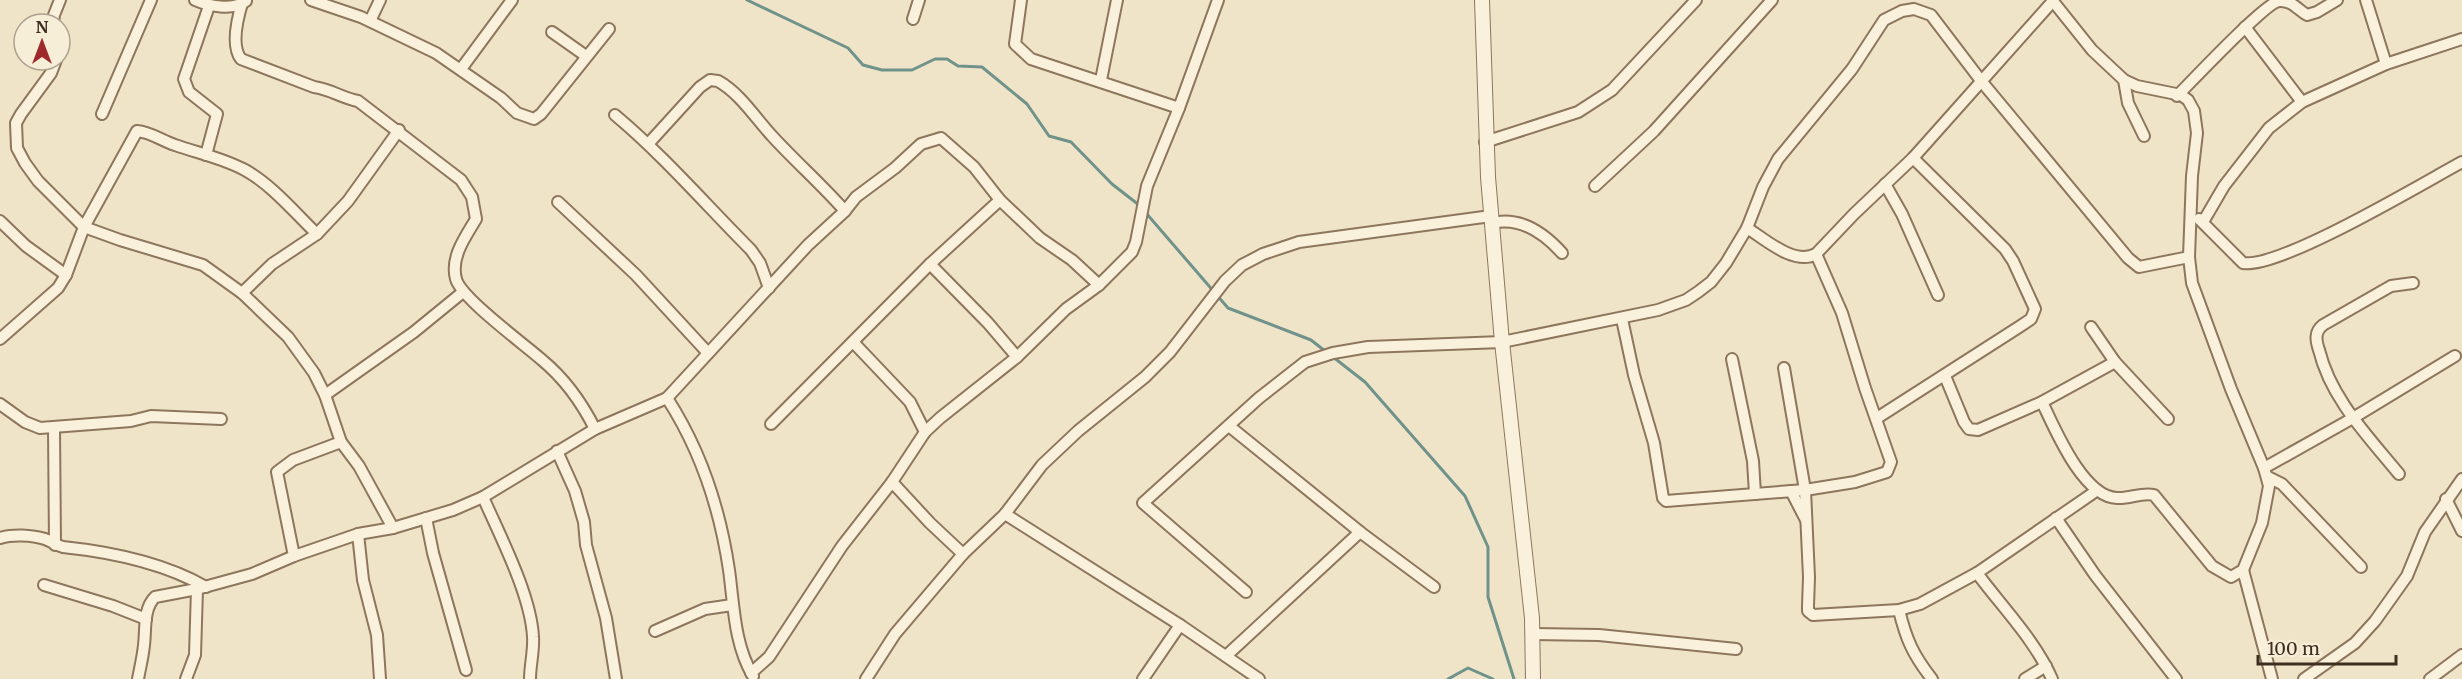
<svg xmlns="http://www.w3.org/2000/svg" width="2462" height="679" viewBox="0 0 2462 679" font-family="Merriweather,serif">
  <style>
    .lines { fill: none; stroke-linecap: round; stroke-linejoin: round }
    .stream { stroke: #6f938a; stroke-width: 3 }
    .minor-casing { stroke: #8d765c; stroke-width: 14 }
    .tertiary-casing { stroke: #8d765c; stroke-width: 16 }
    .minor { stroke: #faf1dc; stroke-width: 10 }
    .tertiary { stroke: #faf1dc; stroke-width: 14 }
  </style>
  <rect width="100%" height="100%" fill="#f0e4c8"/>
  <g class="lines">
    <!-- stream -->
    <g class="stream">
      <polyline points="747,0 848,48 863,65 882,70 912,70 935,59 947,59 958,66 982,67 1027,104 1049,136 1071,142 1112,184 1139,205"/>
      <polyline points="1146,213 1228,308 1311,340 1325,351"/>
      <polyline points="1333,357 1365,382 1465,496 1488,547 1488,597 1514,679"/>
      <polyline points="1448,679 1468,668 1493,679"/>
    </g>
    <defs>
      <g id="minor">
        <path d="M195 0C208 6 233 11 246 1"/>
        <path d="M243 0C238 16 230 45 241 59L314 87C330 89 342 98 358 101L461 180 472 197 476 219C466 236 450 257 456 279 461 298 524 344 542 360 565 379 582 403 595 429"/>
        <polyline points="311,0 361,17 436,53 501,98 517,113 534,119 541,114 609,29"/>
        <polyline points="1021,0 1015,44 1031,59 1179,108"/>
        <polyline points="2366,0 2386,64"/>
        <polyline points="913,19 919,0"/>
        <polyline points="370,21 380,0"/>
        <polyline points="53,24 54,15 60,0"/>
        <polyline points="2245,27 2302,102"/>
        <polyline points="552,32 586,56"/>
        <polyline points="56,60 51,73 21,114 16,123 17,148 25,163 38,181 84,227 120,240 203,265 242,293 288,337 314,373 325,395 341,442 359,466 393,528"/>
        <polyline points="461,69 512,0"/>
        <polyline points="1101,80 1117,0"/>
        <polyline points="2124,80 2128,103 2144,136"/>
        <path d="M2177 96C2192 81 2265 3 2279 1 2292 0 2298 10 2307 15L2317 12 2337 0"/>
        <polyline points="102,114 151,0"/>
        <path d="M615 115C664 156 706 205 751 250L760 263 769 288"/>
        <polyline points="1485,142 1578,112 1612,90 1696,0"/>
        <path d="M649 143 700 87 710 80 718 81C740 93 756 119 773 137 796 162 822 185 845 211"/>
        <polyline points="206,155 217,114 189,92 184,79 209,6"/>
        <polyline points="1885,184 1902,214 1938,295"/>
        <polyline points="1595,186 1654,131 1772,0"/>
        <polyline points="558,202 636,275 708,353"/>
        <path d="M2199 219 2243 263C2280 269 2423 183 2462 162"/>
        <polyline points="0,221 26,246 66,275"/>
        <polyline points="2203,222 2224,186 2269,128 2302,102 2386,64 2462,39"/>
        <path d="M1492 223C1521 216 1544 233 1562 253"/>
        <path d="M1747 228C1765 239 1794 266 1816 254L1854 214 1913 158 2053 1"/>
        <polyline points="930,264 988,323 1017,357"/>
        <polyline points="242,293 272,264 317,234 348,201 399,130"/>
        <polyline points="1622,319 1634,375 1654,443 1663,498 1666,501 1805,490 1855,482 1887,472 1891,462 1865,388 1842,313 1816,254"/>
        <polyline points="2091,327 2115,362 2168,419"/>
        <path d="M0 339 58 288 66 275 84 227 137 131C151 132 162 141 175 145 198 153 223 158 245 170 272 185 295 213 317 234"/>
        <polyline points="853,342 910,402 925,432"/>
        <polyline points="1732,359 1753,461 1755,494"/>
        <polyline points="1784,368 1805,490 1809,577 1808,606 1808,611 1813,615 1899,610 1920,604 1977,573 2096,491"/>
        <polyline points="1945,376 1964,422 1969,429 1978,430 2042,402 2115,362"/>
        <polyline points="325,395 414,332 463,292"/>
        <path d="M667 398C700 449 720 509 729 570 734 606 734 644 753 676"/>
        <path d="M2042 402C2055 429 2083 497 2117 498 2130 499 2141 492 2154 495L2212 566 2231 577 2243 570 2262 523 2269 486 2264 468 2231 389 2192 283 2189 257 2192 176 2197 133 2194 111 2188 100 2181 95 2137 86 2124 80 2092 50 2052 0"/>
        <polyline points="0,404 25,422 40,428 131,421 151,416 221,419"/>
        <polyline points="1877,418 2019,327 2031,319 2035,309 2013,261 2005,249 1913,158"/>
        <polyline points="771,424 930,264 1000,200"/>
        <polyline points="1229,426 1360,532 1434,587"/>
        <polyline points="54,428 55,545"/>
        <polyline points="557,451 575,491 584,522 586,545 606,618 616,679"/>
        <polyline points="2264,468 2353,418 2455,356"/>
        <path d="M2399 474C2368 436 2331 399 2319 350 2316 341 2314 332 2323 325L2391 286 2413 283"/>
        <polyline points="2268,477 2282,484 2361,567"/>
        <polyline points="892,482 930,523 963,554"/>
        <polyline points="1791,491 1806,520"/>
        <path d="M483 497C500 536 531 595 533 637 534 651 530 665 530 679"/>
        <polyline points="2446,499 2462,531"/>
        <polyline points="1005,514 1180,625 1259,679"/>
        <polyline points="426,518 433,553 466,670"/>
        <polyline points="2056,518 2095,575 2176,679"/>
        <polyline points="358,534 363,580 377,635 380,679"/>
        <path d="M0 538C12 534 32 535 45 539 51 541 56 545 63 547 111 552 164 563 206 587"/>
        <polyline points="294,556 277,472 293,460 341,442"/>
        <polyline points="2243,570 2272,679"/>
        <path d="M1977 573C2002 607 2035 640 2052 679"/>
        <polyline points="44,585 113,606 146,619"/>
        <polyline points="1246,592 1143,503 1259,398 1305,362 1333,353 1368,347 1502,342 1658,310 1686,300 1698,292 1711,282 1726,263 1747,228 1763,187 1778,159 1852,69 1884,20 1902,11 1914,9 1931,15 1982,82 2128,258 2139,267 2189,257"/>
        <path d="M1899 610C1906 639 1913 655 1932 679"/>
        <polyline points="655,631 705,609 732,605"/>
        <polyline points="1533,634 1599,635 1736,649"/>
        <polyline points="1226,656 1360,532"/>
        <polyline points="751,673 769,657 842,546 892,482 925,432 940,418 1017,357 1066,309 1099,285 1132,252 1136,242 1147,186 1179,108 1218,0"/>
        <path d="M138 679C140 668 143 656 144 645 146 629 143 609 155 597L197 589 252 574 294 556 358 534 393 528 453 510 483 497 595 429 667 398 808 245 845 211 856 197 895 168 921 144 941 138 974 167 1000 200 1040 238 1072 260 1099 285"/>
        <polyline points="186,679 195,655 197,589"/>
        <polyline points="866,679 895,634 963,554 1005,514 1042,465 1078,431 1145,377 1170,352 1225,281 1242,265 1263,254 1299,242 1491,216"/>
        <polyline points="1143,679 1180,625"/>
        <polyline points="2025,679 2046,666"/>
        <polyline points="2304,679 2355,643 2375,621 2407,576 2425,532 2462,479"/>
        <polyline points="2430,679 2462,655"/>
      </g>
      <polyline id="tertiary" points="1482,0 1488,177 1502,342 1532,618 1533,679"/>
    </defs>
    <!-- minor casing -->
    <use href="#minor" class="minor-casing"/>
    <!-- tertiary casing -->
    <use href="#tertiary" class="tertiary-casing"/>
    <!-- minor -->
    <use href="#minor" class="minor"/>
    <!-- tertiary -->
    <use href="#tertiary" class="tertiary"/>
  </g>
  <!-- north arrow -->
  <g transform="translate(42 42)"><circle r="28" fill="#f7eed8" stroke="#ada18e" stroke-width="1.5"/>
  <path d="M0-4.5L10 22L0 15L-10 22Z" fill="#9e2a2b"/>
  <text y="-9" font-size="16" font-weight="bold" text-anchor="middle" fill="#3d2e20">N</text>
  </g>
  <!-- scale -->
  <path d="M2258 655v9h138v-9" fill="none" stroke="#3d2e20" stroke-width="3"/>
  <text x="2267" y="655" font-size="18" fill="#3d2e20" stroke="#f7eed8" stroke-width="4.5" paint-order="stroke">100 m</text>
</svg>
